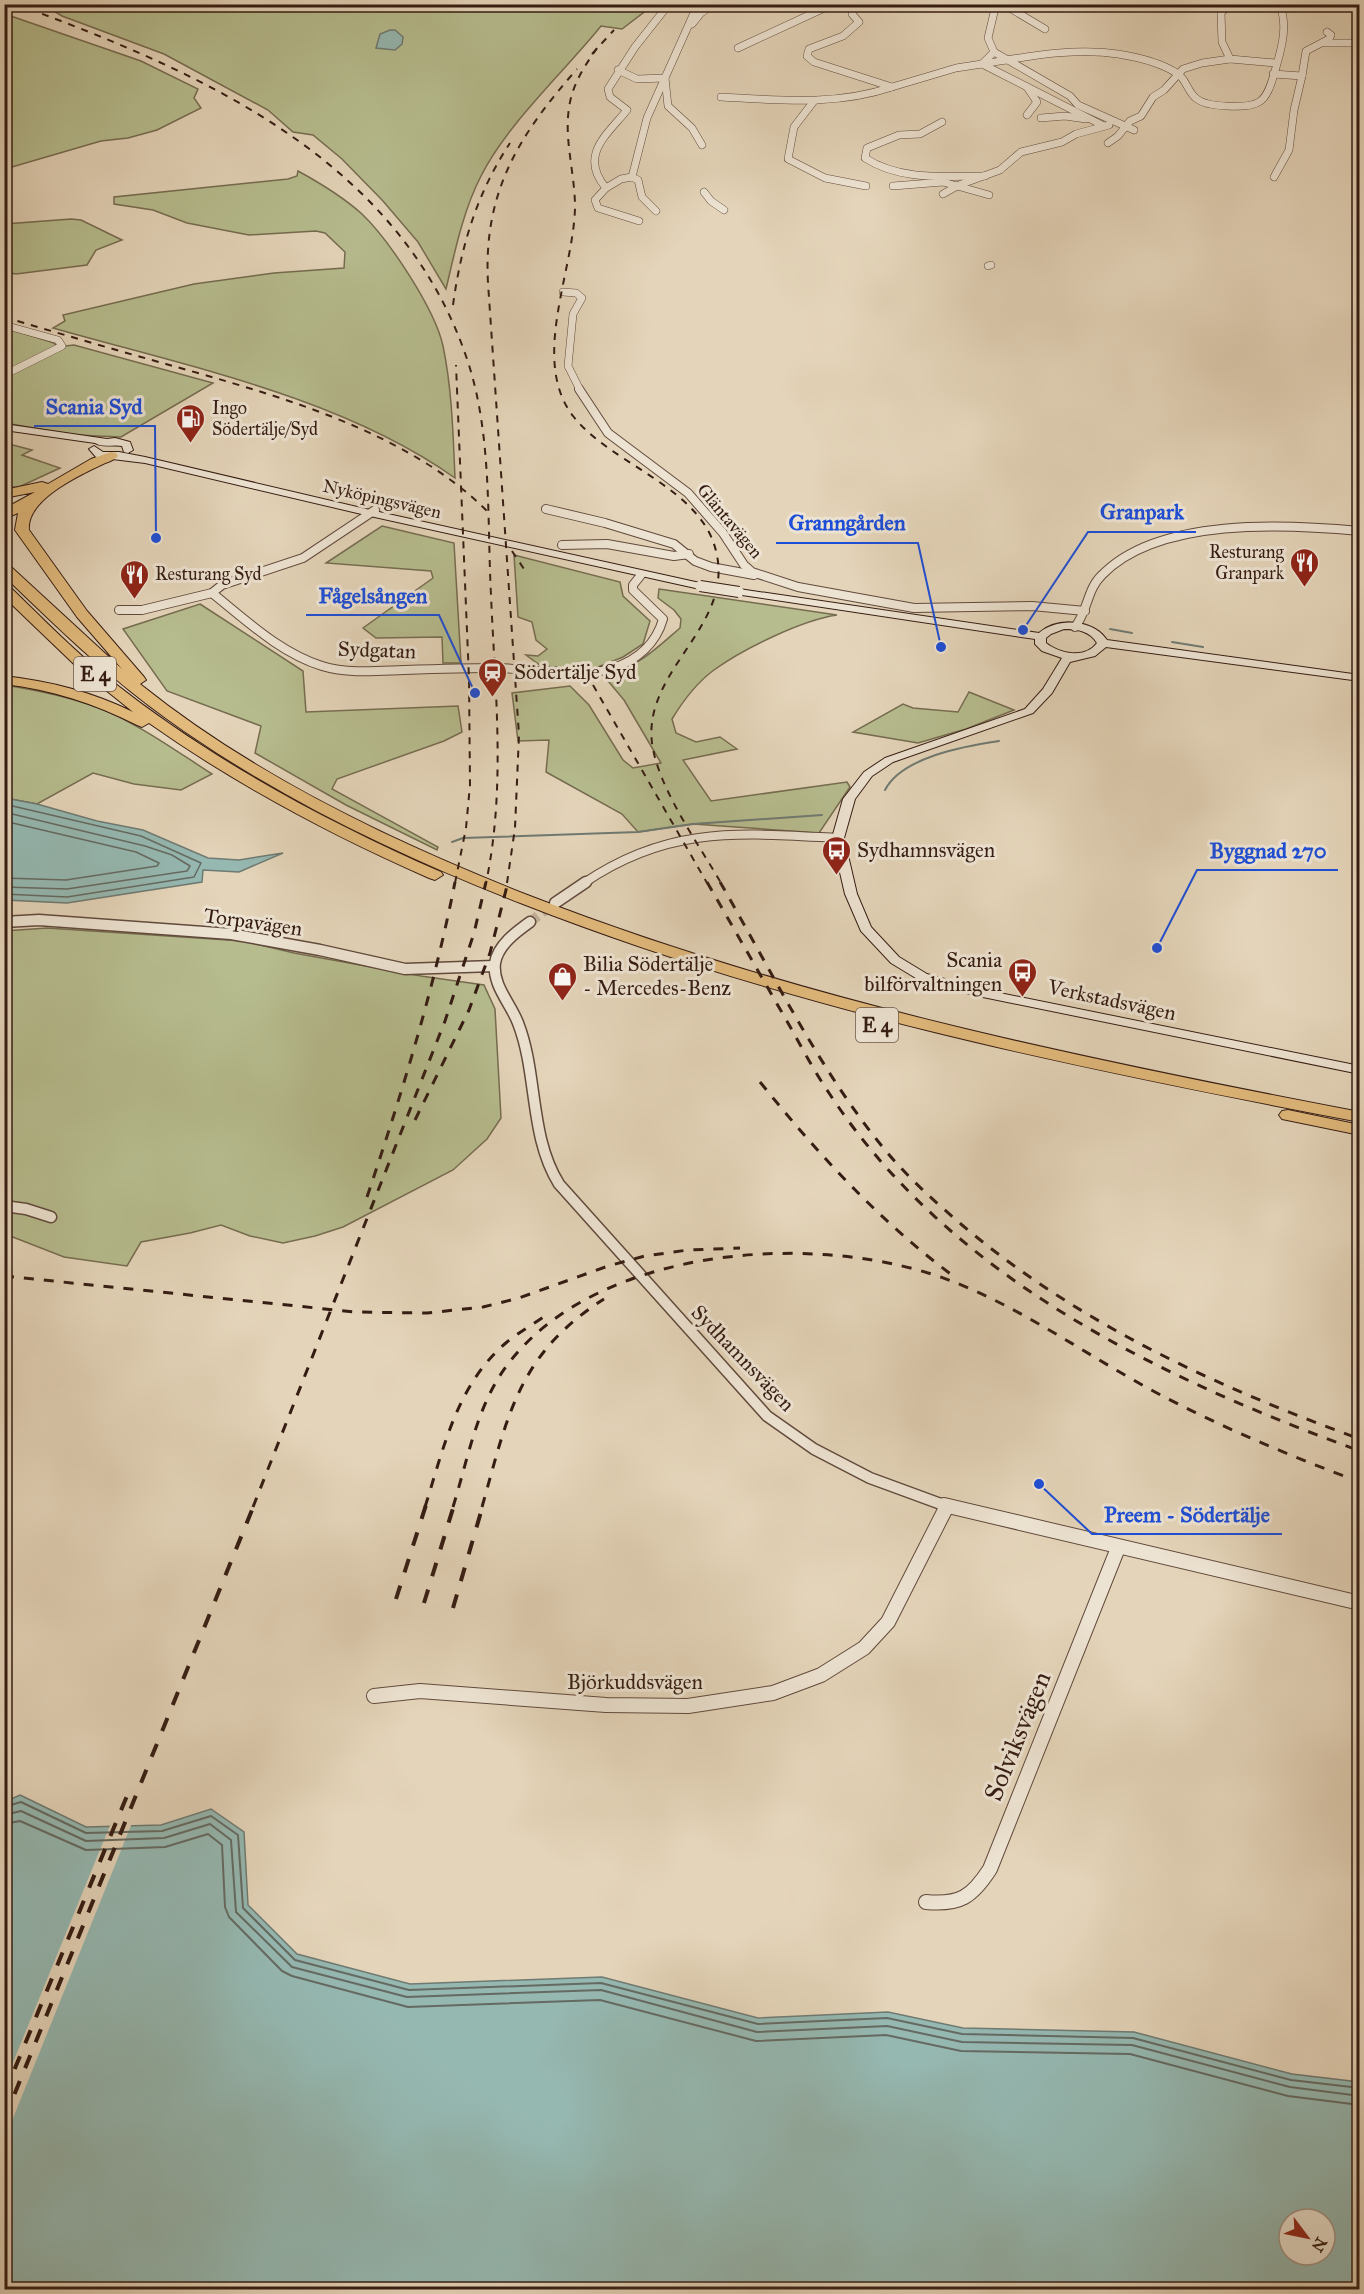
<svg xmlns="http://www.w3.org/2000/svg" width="1364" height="2294" viewBox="0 0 1364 2294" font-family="'IM FELL Great Primer',serif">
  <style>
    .green { fill: #b6bc8e; stroke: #766c50; stroke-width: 1.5 }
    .water { fill: #95b8b1; stroke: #6f7a72; stroke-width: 1.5; fill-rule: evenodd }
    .pier { fill: #e4d4b9 }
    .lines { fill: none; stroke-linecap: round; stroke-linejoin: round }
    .shore-far1 { stroke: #656a62; stroke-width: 1.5 }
    .shore { stroke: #656a62; stroke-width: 2 }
    .stream { stroke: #6f7a72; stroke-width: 2 }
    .street-tunnel { stroke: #c1af98; stroke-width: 10; stroke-dasharray: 10 5; stroke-linecap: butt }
    .street-far3-casing { stroke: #614a3c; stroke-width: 8 }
    .street-far2-casing { stroke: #614a3c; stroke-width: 10 }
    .street-far1-casing { stroke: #614a3c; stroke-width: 13 }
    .street-casing { stroke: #614a3c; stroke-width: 16 }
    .secondary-casing { stroke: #351c13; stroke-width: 2 }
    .highway-casing { stroke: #351c13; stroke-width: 2 }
    .street-far3 { stroke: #ede3d2; stroke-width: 7 }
    .street-far2 { stroke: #ede3d2; stroke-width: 8 }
    .street-far1 { stroke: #ede3d2; stroke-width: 10 }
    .street { stroke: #ede3d2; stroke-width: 14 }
    .secondary { fill: #ede3d2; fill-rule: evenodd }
    .highway { fill: #e2ba7c; fill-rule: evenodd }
    .rail-far2 { stroke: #351c13; stroke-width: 2; stroke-dasharray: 7 7; stroke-linecap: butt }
    .rail-far1 { stroke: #351c13; stroke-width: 3; stroke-dasharray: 10 10; stroke-linecap: butt }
    .rail { stroke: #351c13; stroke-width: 4; stroke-dasharray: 14 14; stroke-linecap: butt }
    .secondary-bridge-casing { stroke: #351c13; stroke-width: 12; stroke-linecap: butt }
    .secondary-bridge { stroke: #ede3d2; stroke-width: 10 }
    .labels { text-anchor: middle; stroke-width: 6; stroke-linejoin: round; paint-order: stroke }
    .far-poi-label { font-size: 18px; fill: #351c13; stroke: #ede3d2; text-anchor: start }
    .far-street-label { font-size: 18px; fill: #351c13; stroke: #ede3d2 }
    .shield { fill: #ede3d2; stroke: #6c584c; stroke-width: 1.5 }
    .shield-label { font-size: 20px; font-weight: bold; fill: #351c13 }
    .street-label { font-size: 21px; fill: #351c13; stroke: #ede3d2 }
    .poi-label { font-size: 21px; fill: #351c13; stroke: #ede3d2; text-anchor: start }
    .near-street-label { font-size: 26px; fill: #351c13; stroke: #ede3d2 }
    .leader { fill: none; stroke: #1d4ed8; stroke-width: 2 }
    .callout-dot { fill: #1d4ed8; stroke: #ede3d2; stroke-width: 2 }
    .callout-label { font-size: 22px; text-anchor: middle; font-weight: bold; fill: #1d4ed8; stroke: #ede3d2; stroke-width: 6; stroke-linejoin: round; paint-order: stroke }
  </style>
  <rect width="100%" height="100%" fill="#e4d4b9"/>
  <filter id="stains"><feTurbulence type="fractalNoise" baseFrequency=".00333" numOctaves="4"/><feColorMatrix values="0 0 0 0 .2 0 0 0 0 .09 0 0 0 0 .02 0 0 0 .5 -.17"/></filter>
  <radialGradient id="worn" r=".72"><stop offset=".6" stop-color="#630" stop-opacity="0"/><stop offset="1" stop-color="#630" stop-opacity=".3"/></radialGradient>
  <!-- green -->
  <g class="green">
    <path d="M623 4 652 6 622 29 601 26C564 72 507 124 481 176 463 211 455 251 446 289L418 242 383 201 342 159 313 135 293 132 268 110 164 54 62 16 44 5Z"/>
    <polygon points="5,14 141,61 198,89 194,98 201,108 157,130 128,138 101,141 5,169"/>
    <path d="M298 171C320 183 343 197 362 214 389 240 435 309 443 346 452 389 453 433 455 478 341 397 186 366 53 328L65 321 63 315 194 284 274 273 344 268 345 252 325 233 316 231 249 235 187 223 153 210 114 204V197L288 179 297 176Z"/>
    <polygon points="71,219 81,220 122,240 96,250 87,265 16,274 5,272 5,224"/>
    <polygon points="5,327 54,343 57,347 74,345 213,383 121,437 75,435 5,423"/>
    <polygon points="5,443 32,450 22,455 60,468 19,487 5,487"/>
    <polygon points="382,526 454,543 461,663 443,663 442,637 376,638 363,628 433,578 431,571 326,563"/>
    <polygon points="514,555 620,582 623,596 650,621 643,644 623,657 593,669 541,666 526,655 538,656 547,649 536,640 532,622 518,617"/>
    <path d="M659 589 837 615C802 620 743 649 714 670 696 683 683 701 672 719L676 733 696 742 720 737 737 749 683 760 711 801 847 782 850 787 819 833 693 824 638 832 622 814 546 772 549 740 518 741 512 693 570 686 589 705 623 760 633 768 661 763 624 700 608 681 612 680 610 674C639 666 658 647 680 628L681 619 674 610 658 598Z"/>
    <polygon points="200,604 303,671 306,712 458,706 462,732 444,741 337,779 332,789 438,847 437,850 346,805 255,753 261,726 167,691 123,629"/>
    <path d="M4 685C37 690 69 697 99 708 139 724 176 751 212 774L181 790 134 784 93 773 37 804 5 798Z"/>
    <polygon points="969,692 1014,710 966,729 918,743 853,732 903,704 913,708 958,712"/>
    <polygon points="47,928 243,941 294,953 421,976 484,985 495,1009 501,1118 487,1139 453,1170 343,1227 315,1236 283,1243 250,1236 221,1225 190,1233 141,1242 127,1266 64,1257 5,1234 4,931"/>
  </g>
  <!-- water -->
  <g class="water">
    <polygon points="390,30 395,30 403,37 402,44 395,50 376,48 380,34"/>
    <polygon points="5,798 37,804 97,821 143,830 208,858 239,860 283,853 239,872 203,870 202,882 67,903 5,900"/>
    <path d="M20 1795 86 1827 161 1825 211 1809 244 1832 248 1905 297 1954 410 1984 602 1977 758 2018 888 2012 963 2028 1134 2032 1292 2074 1359 2082V2289L5 2290 4 1802ZM1289 2219H1325V2255H1289Z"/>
  </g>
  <!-- pier -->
  <polygon class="pier" points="111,1823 132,1823 5,2138 5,2082"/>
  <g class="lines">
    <!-- shore-far1 -->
    <g class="shore-far1">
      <polyline points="4,804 141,836 201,863 194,877 67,897 4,894"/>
      <polyline points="4,812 145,846 172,855 190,866 187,871 67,889 4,887"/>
      <polyline points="4,821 136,852 159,863 157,866 66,880 4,878"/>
    </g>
    <!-- shore -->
    <g class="shore">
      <polyline points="4,1807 21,1802 86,1833 162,1831 211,1816 238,1835 243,1908 295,1960 409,1990 601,1983 758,2024 887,2018 962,2034 1133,2038 1291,2080 1360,2088"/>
      <polyline points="4,1815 21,1811 86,1841 164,1838 210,1824 231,1840 236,1912 292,1967 407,1997 601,1990 757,2032 887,2026 962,2042 1132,2045 1290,2087 1360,2096"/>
      <polyline points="4,1824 20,1821 86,1850 165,1847 208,1834 222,1845 225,1907 229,1917 282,1971 292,1976 408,2007 600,2000 756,2041 886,2035 961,2051 1130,2054 1288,2096 1360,2105"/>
    </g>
    <!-- stream -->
    <g class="stream">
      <polyline points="1110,629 1132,633"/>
      <polyline points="1172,642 1203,647"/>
      <path d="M885 790C902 757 965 746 999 741"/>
      <polyline points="452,842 463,838 638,832 693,824 822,815"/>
    </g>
    <!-- street-tunnel -->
    <polyline class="street-tunnel" points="530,922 553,904"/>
    <defs>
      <g id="street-far3">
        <polyline points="853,4 852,14 859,22 843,36 809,49 807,56 814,62 892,87 956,68 982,64 1104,126"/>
        <polyline points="996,4 988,38 994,52 1070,96 1078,105 1134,130"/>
        <polyline points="1003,4 1045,29"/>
        <polyline points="1229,4 1221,13 1222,42 1230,59 1276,63"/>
        <polyline points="692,24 701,13 714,4"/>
        <polyline points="1324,43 1352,43"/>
        <polyline points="738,48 833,4"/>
        <path d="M994 52 982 64C1026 57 1073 47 1118 54 1137 57 1162 63 1178 74 1186 79 1188 93 1197 99 1207 107 1248 109 1259 102 1268 97 1272 81 1275 71 1281 50 1289 25 1279 4"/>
        <polyline points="618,70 637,79 665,78 668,106 692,128 702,145"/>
        <polyline points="1273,74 1302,76 1294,110 1289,150 1274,177"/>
        <polyline points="1302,76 1306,51 1329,39 1331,35 1327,32"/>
        <polyline points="1027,87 1037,102 1027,115"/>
        <path d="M721 97C779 100 836 106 892 87"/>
        <polyline points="814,101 794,127 788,159 825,178 866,186"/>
        <polyline points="1041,118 1065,116 1086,119"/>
        <path d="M942 122 920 134 899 135 867 148 865 158C900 181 945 176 985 176"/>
        <polyline points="1108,143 1118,136 1130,121 1141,116 1153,97 1164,90 1183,69 1202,63 1230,59"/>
        <polyline points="893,186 943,182 989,195"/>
        <polyline points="606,188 621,179 632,177"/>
        <polyline points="704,192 711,201 724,210"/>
        <polyline points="943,194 959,185 1000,170 1021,152 1062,142 1076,134 1109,125"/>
        <polyline points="656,211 642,197 638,180 632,177 647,118 698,4"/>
        <path d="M639 221 598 208 595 200 606 188C578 155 608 134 627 110L610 97 608 89 635 47 669 4"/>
        <polyline points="988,266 991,265"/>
        <polyline points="563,292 576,293 582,298 573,314 568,366 580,390"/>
        <polyline points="4,325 58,340 62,346 4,375"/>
      </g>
      <g id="street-far2">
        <polyline points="579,389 608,433 688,493 723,533 744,565 752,572 798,587 914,608 1032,606 1085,611"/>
        <polyline points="546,509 605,523 674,544 695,561 711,567 754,575"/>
        <path d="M375 510 303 558 222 585 212 593C246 620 280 653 322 666 348 674 377 671 404 670 434 669 465 668 495 668 534 668 575 680 613 668 637 660 656 644 663 619L633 590V585L641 575"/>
        <polyline points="562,545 607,544 674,556 689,554"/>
        <polyline points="119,610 142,610 212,593"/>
        <path d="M1075 627C1088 611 1087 589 1102 575 1158 517 1286 524 1360 531"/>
        <path d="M584 883C669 825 740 833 838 838"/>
      </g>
      <g id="street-far1">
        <polyline points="555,903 586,882"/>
        <polyline points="4,922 39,920 231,934 320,950 405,969 494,966"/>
        <path d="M530 922C516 932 498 945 495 963 492 985 511 1004 518 1023 538 1074 529 1136 559 1184L767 1416 814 1449 870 1478 949 1507"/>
        <polyline points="4,1206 26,1209 51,1217"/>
      </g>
      <g id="street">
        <polyline points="944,1505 1360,1603"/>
        <polyline points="374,1696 420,1691 606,1705 688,1706 773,1693 821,1675 864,1648 888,1622 947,1506"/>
        <path d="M926 1902C960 1905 972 1897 990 1869L1118 1548"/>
      </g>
      <g id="secondary">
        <path d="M4 424 107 439 115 438 130 442 133 450 128 453 124 452 122 446C114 444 102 448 95 443L4 430Z"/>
        <polygon points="94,446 103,452 119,452 145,457 370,510 700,583 705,586 700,589 370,516 145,463 96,457 89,449"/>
        <path d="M739 589 1039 633C1057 617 1093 619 1107 640L1360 675V681L1106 647 1095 656 1070 662 1052 693 1033 713 893 762 872 776 855 799 844 838 857 894 871 927 899 957 927 974 980 989 1360 1066V1074L978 996 919 980 891 963 861 931 845 894 832 838 843 799 864 772 885 758 1025 709 1043 689 1062 658 1042 651 1035 644V639L735 594 734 592ZM1064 629C1077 629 1090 631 1097 643 1085 659 1060 654 1046 643V638L1051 634Z"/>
      </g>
      <g id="highway">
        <path d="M111 452 116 453 118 456C113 461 107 462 101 465 78 476 26 500 29 530L87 611 144 677 146 680 140 684C256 777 393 842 530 896 798 1000 1078 1058 1360 1112V1122C1076 1068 793 1010 523 904 399 856 276 797 167 719 108 677 56 626 4 576V564L9 565 122 669 77 617 15 530 18 513 4 519V509L35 492 4 498V490L42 482 48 484 91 459Z"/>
        <path d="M4 585 9 586C43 619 76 653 113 682 213 761 325 821 441 872L443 875 435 880 429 878C331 835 237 785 149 723L142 727 137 725C94 703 52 690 4 684V676C49 681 93 692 133 712L76 666 4 597Z"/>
        <polygon points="4,609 11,613 11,625 4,629"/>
        <polygon points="1288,1110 1360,1125 1360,1135 1282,1119 1279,1115 1282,1111"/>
      </g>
    </defs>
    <!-- street-far3 casing -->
    <use href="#street-far3" class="street-far3-casing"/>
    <!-- street-far2 casing -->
    <use href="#street-far2" class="street-far2-casing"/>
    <!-- street-far1 casing -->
    <use href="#street-far1" class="street-far1-casing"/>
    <!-- street casing -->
    <use href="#street" class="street-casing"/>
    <!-- secondary casing -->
    <use href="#secondary" class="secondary-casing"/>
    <!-- highway casing -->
    <use href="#highway" class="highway-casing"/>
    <!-- street-far3 -->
    <use href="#street-far3" class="street-far3"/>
    <!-- street-far2 -->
    <use href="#street-far2" class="street-far2"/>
    <!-- street-far1 -->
    <use href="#street-far1" class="street-far1"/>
    <!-- street -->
    <use href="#street" class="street"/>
    <!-- secondary -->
    <use href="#secondary" class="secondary"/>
    <!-- highway -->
    <use href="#highway" class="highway"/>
    <!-- rail-far2 -->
    <g class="rail-far2">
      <path d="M29 9C210 76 403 164 468 362 492 436 487 518 491 595 495 691 506 788 486 883"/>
      <path d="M597 48C584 67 572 85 569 108 564 140 575 174 575 207 574 271 530 360 573 416 610 464 701 487 716 551 735 626 643 669 652 743 658 788 698 843 721 883"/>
      <polyline points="592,54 614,30"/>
      <path d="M453 305C461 246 477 193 510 143"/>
      <path d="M4 317C58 333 112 349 166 364 275 395 407 430 489 513"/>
      <polyline points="512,551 524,569"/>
      <polyline points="593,685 707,883"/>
      <polyline points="455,883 466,828 470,785 469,679 456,365"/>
      <path d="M507 883 515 828 519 735 488 283C483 192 519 135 577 69"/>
    </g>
    <!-- rail-far1 -->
    <g class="rail-far1">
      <path d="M707 882C734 929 761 976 788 1023 801 1046 814 1071 829 1093 950 1278 1160 1378 1360 1451"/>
      <path d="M720 882C771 970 817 1066 881 1145 905 1175 933 1200 962 1225 1079 1324 1217 1387 1360 1439"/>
      <path d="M760 1082C819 1155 880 1222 956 1278"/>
      <polyline points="415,1120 469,1010 490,953 508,882"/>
      <path d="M367 1197C402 1093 434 989 455 882"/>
      <polyline points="4,1276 355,1312 427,1313 483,1307 519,1298 608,1266 645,1256 688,1250 740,1248"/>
      <polyline points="253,1507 445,1021 474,933 486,882"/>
      <path d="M425 1507C444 1447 457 1384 507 1342 518 1333 532 1325 545 1316"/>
      <path d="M453 1507C468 1459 477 1404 508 1364 599 1244 823 1230 954 1282 1025 1310 1088 1356 1155 1392 1221 1427 1290 1456 1360 1482"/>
      <path d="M482 1507C508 1415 518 1354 604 1299"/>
    </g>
    <!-- rail -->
    <g class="rail">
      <polyline points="396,1599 426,1505"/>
      <polyline points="424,1603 454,1505"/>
      <polyline points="453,1608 483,1505"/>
      <polyline points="4,2095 131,1786"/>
      <polyline points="4,2120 254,1505"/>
    </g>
    <defs>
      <polyline id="secondary-bridge" points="700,586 739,592"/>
    </defs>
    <!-- secondary-bridge casing -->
    <use href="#secondary-bridge" class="secondary-bridge-casing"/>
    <!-- secondary-bridge -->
    <use href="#secondary-bridge" class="secondary-bridge"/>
  </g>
  <!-- icons -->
  <defs>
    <symbol id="fuel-pin" viewBox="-11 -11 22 30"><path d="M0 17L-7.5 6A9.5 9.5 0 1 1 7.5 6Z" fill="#8f2418" stroke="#ede3d2"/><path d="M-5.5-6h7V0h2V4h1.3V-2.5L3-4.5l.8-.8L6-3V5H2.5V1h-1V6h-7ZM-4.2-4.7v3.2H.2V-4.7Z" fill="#fff"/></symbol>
    <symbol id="restaurant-pin" viewBox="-11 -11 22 30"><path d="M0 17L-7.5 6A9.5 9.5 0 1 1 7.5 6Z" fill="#8f2418" stroke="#ede3d2"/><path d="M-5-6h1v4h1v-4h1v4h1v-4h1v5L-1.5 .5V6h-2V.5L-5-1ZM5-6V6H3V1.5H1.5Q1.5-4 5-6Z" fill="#fff"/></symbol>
    <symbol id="station-pin" viewBox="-11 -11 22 30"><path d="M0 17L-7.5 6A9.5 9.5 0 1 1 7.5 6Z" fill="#8f2418" stroke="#ede3d2"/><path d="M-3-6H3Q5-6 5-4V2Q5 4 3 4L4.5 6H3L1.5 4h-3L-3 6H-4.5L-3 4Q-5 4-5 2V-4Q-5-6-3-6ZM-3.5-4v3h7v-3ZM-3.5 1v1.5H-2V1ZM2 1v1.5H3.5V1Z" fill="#fff"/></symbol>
    <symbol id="bus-pin" viewBox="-11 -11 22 30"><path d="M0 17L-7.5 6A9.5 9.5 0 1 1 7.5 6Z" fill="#8f2418" stroke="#ede3d2"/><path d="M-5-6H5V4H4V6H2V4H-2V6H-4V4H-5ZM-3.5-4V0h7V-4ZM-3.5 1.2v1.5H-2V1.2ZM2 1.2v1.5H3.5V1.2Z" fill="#fff"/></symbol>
    <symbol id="shop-pin" viewBox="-11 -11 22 30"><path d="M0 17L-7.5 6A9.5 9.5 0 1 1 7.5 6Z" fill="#8f2418" stroke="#ede3d2"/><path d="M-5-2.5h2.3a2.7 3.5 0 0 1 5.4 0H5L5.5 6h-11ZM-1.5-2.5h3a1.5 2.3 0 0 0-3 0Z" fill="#fff"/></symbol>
  </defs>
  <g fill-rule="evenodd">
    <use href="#fuel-pin" x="174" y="402" width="33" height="45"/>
    <use href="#restaurant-pin" x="1288" y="546" width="33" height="45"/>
    <use href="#restaurant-pin" x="118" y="558" width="33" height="45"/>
    <use href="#station-pin" x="476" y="656" width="33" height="45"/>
    <use href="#bus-pin" x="820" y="834" width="33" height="45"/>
    <use href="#bus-pin" x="1006" y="956" width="33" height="45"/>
    <use href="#shop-pin" x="546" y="960" width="33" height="45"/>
  </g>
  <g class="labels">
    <!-- far-poi labels -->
    <g class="far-poi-label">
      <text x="212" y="414">Ingo<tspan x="212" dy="21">Södertälje/Syd</tspan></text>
      <text x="1284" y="558" text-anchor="end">Resturang<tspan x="1284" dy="21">Granpark</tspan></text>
      <text x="155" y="580">Resturang Syd</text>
    </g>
    <!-- far-street labels -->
    <g class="far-street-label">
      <text transform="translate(382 499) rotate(13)" y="6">Nyköpingsvägen</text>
      <text transform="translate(730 521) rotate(50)" y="6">Gläntavägen</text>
    </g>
    <!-- shield labels -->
    <g class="shield">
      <rect x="74" y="657" width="42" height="34" rx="4.5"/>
      <rect x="856" y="1008" width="42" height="34" rx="4.5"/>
    </g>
    <g class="shield-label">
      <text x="95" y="681">E 4</text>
      <text x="877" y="1032">E 4</text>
    </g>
    <!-- street labels -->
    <g class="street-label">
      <text transform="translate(377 650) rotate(2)" y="7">Sydgatan</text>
      <text transform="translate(253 922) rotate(8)" y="7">Torpavägen</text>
      <text transform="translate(1112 1000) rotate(12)" y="7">Verkstadsvägen</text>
      <text transform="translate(743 1358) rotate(46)" y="7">Sydhamnsvägen</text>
      <text x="635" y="1689">Björkuddsvägen</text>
    </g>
    <!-- poi labels -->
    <g class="poi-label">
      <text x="514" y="679">Södertälje Syd</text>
      <text x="857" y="857">Sydhamnsvägen</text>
      <text x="1002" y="967" text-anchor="end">Scania<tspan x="1002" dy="24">bilförvaltningen</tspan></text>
      <text x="583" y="971">Bilia Södertälje<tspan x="583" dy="24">- Mercedes-Benz</tspan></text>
    </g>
    <!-- near-street labels -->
    <g class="near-street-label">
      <text transform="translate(1017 1736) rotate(-68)" y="9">Solviksvägen</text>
    </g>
  </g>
  <!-- callouts -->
  <path class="leader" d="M156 538L155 426H34M1023 630L1088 532H1196M941 647L918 543H776M475 693L439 615H306M1157 948L1197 870H1338M1039 1484L1092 1534H1282"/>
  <g class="callout-dot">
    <circle cx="156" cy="538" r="6"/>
    <circle cx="1023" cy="630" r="6"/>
    <circle cx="941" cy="647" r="6"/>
    <circle cx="475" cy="693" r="6"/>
    <circle cx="1157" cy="948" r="6"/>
    <circle cx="1039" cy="1484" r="6"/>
  </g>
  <g class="callout-label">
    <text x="94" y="414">Scania Syd</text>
    <text x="1142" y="519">Granpark</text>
    <text x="847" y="530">Granngården</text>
    <text x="373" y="603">Fågelsången</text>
    <text x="1268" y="858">Byggnad 270</text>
    <text x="1187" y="1522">Preem - Södertälje</text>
  </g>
  <!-- margin -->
  <rect width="1364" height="2294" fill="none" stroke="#e4d4b9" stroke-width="24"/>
  <rect x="6" y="6" width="1352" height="2282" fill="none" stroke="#351c13" stroke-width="3"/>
  <rect x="12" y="12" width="1340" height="2270" fill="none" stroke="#351c13" stroke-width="1.5"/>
  <!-- north arrow -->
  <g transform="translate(1307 2237) rotate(122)"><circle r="28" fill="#ede3d2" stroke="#a39386" stroke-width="1.5"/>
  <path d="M0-4.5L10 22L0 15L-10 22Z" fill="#8f2418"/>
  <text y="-9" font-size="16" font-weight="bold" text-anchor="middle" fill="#351c13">N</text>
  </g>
  <rect width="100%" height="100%" filter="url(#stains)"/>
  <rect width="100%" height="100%" fill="url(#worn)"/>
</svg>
